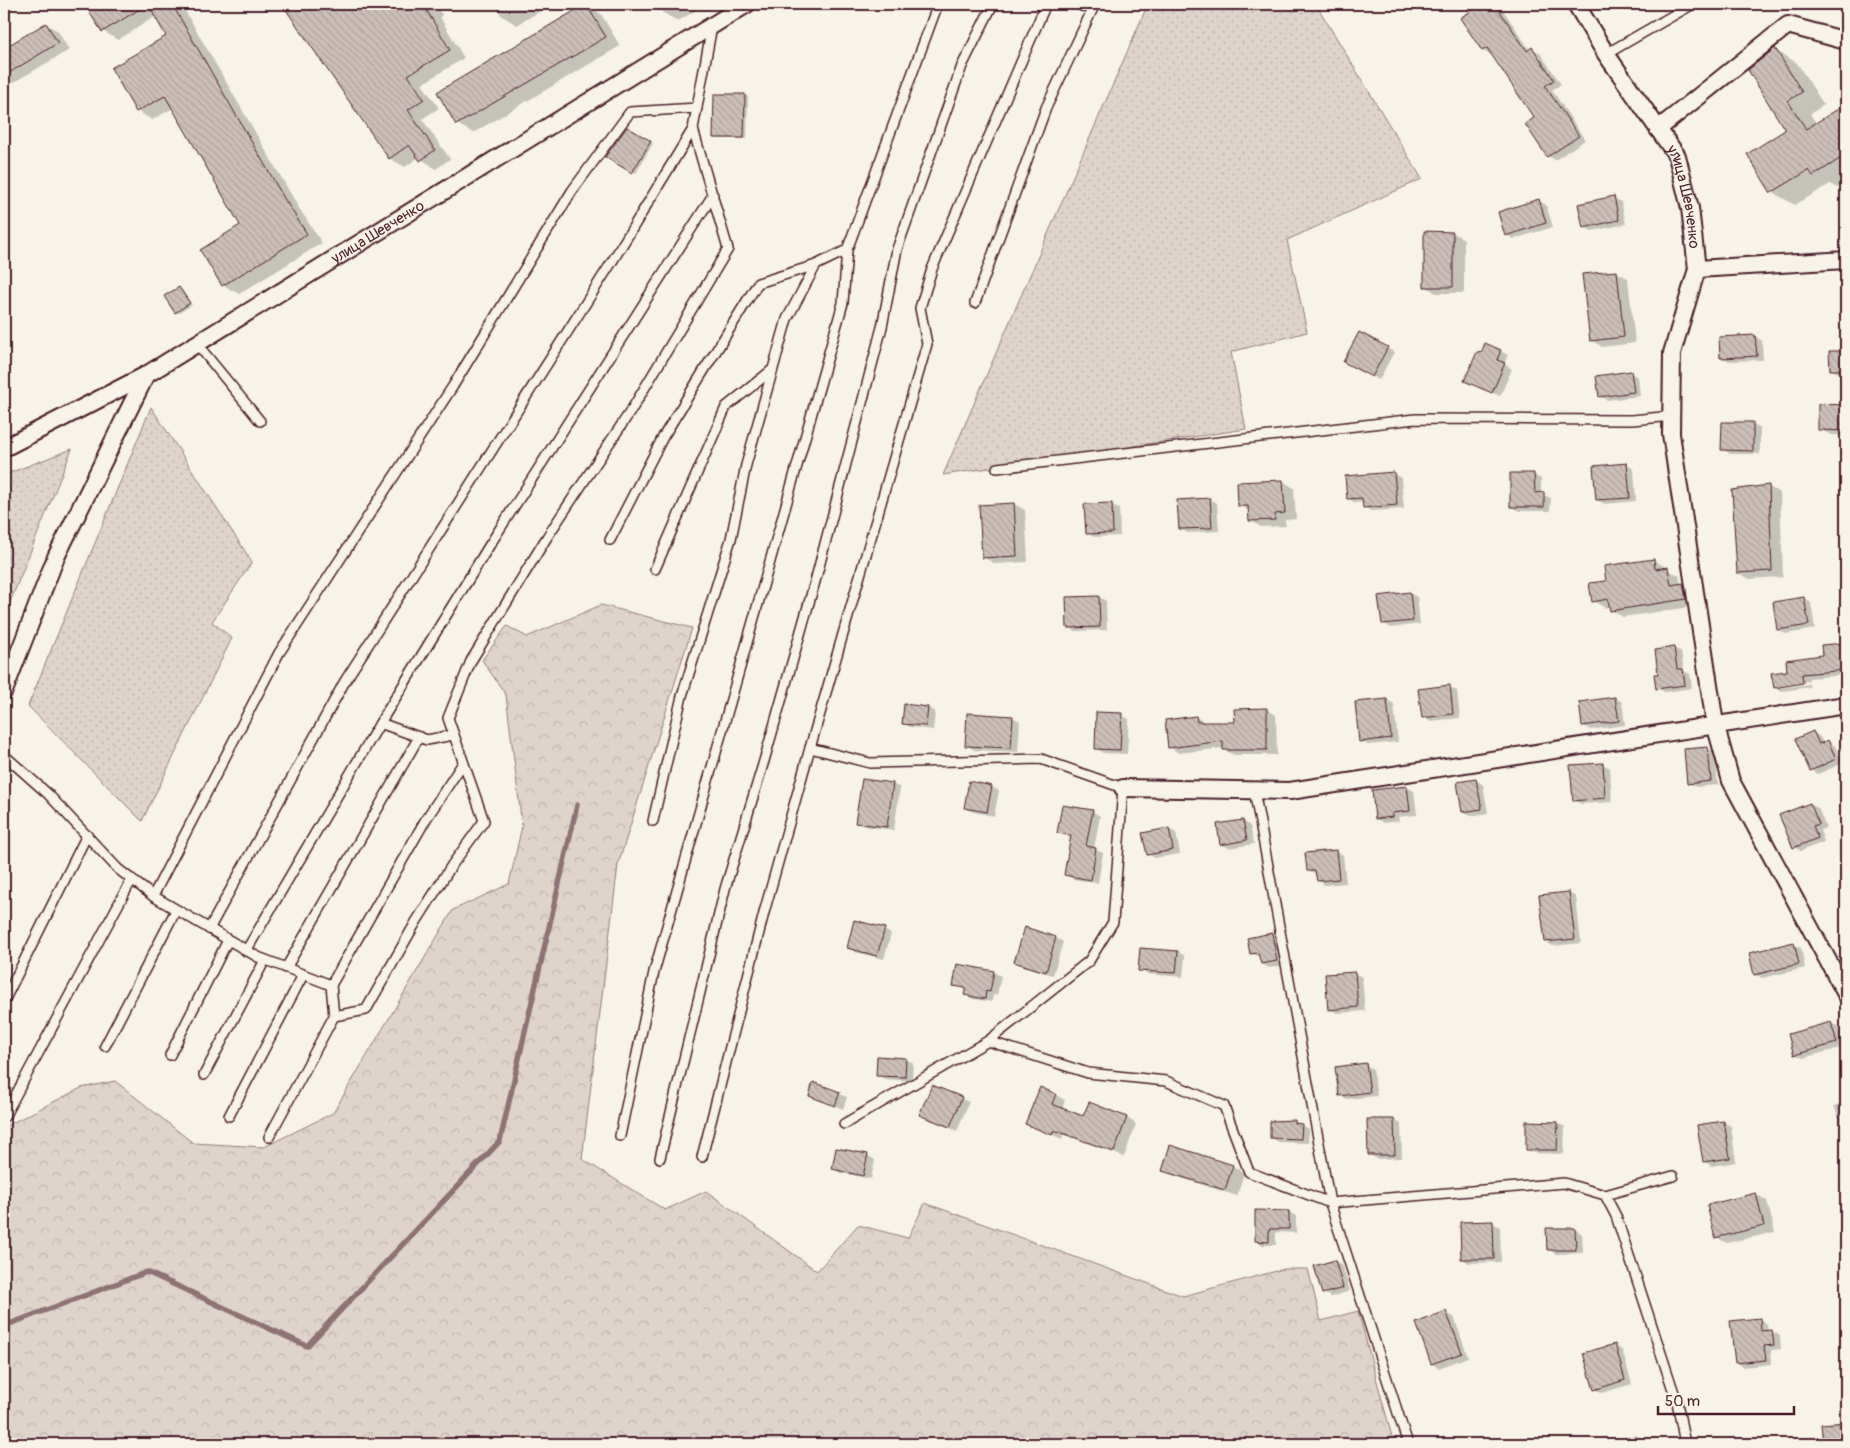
<svg xmlns="http://www.w3.org/2000/svg" width="1850" height="1448" viewBox="0 0 1850 1448" font-family="Pangolin,sans-serif">
  <style>
    .grass { fill: url(#grass-dots); stroke: #947a7c }
    .forest { fill: url(#forest-crowns); stroke: #947a7c }
    .shadow { fill: #0003 }
    .lines { fill: none; stroke-linecap: round; stroke-linejoin: round }
    .stream { stroke: #8e7275; stroke-width: 5.5 }
    .building { fill: url(#building-back-hatch); stroke: #4a1f2b }
    .lane-casing { stroke: #4a1f2b; stroke-width: 12 }
    .street-casing { stroke: #4a1f2b; stroke-width: 20 }
    .lane { stroke: #f7f3e8; stroke-width: 9 }
    .street { stroke: #f7f3e8; stroke-width: 16 }
    .labels { text-anchor: middle; stroke-width: 5; stroke-linejoin: round; paint-order: stroke }
    .street-label { font-size: 15px; fill: #4a1f2b; stroke: #f7f3e8 }
  </style>
  <defs>
    <pattern id="grass-dots" width="8" height="8" patternUnits="userSpaceOnUse" patternTransform="scale(1.25)"><rect width="8" height="8" fill="#ded4cc"/><path d="M2 2h.1M6 6h.1" fill="none" stroke="#c0b6af" stroke-width="1.8" stroke-linecap="round"/></pattern>
    <pattern id="forest-crowns" width="20" height="18" patternUnits="userSpaceOnUse" patternTransform="scale(1.25)"><rect width="20" height="18" fill="#ded4cc"/><path d="M2 6a3 3 0 1 1 6 0M12 15a3 3 0 1 1 6 0" fill="none" stroke="#c0b6af"/></pattern>
    <pattern id="building-back-hatch" width="6" height="6" patternUnits="userSpaceOnUse" patternTransform="scale(1.25)"><rect width="6" height="6" fill="#ccbfb9"/><path d="M-1 5l2 2M0 0l6 6M5-1l2 2" fill="none" stroke="#b1a49f"/></pattern>
  </defs>
  <rect width="100%" height="100%" fill="#f7f3e8"/>
  <filter id="ink" filterUnits="userSpaceOnUse"><feTurbulence type="fractalNoise" baseFrequency=".02" numOctaves="2"/><feDisplacementMap in="SourceGraphic" scale="10" xChannelSelector="R" yChannelSelector="G"/><feConvolveMatrix kernelMatrix="1 2 1 2 8 2 1 2 1" color-interpolation-filters="sRGB"/></filter>
  <g filter="url(#ink)">
    <!-- grass -->
    <g class="grass">
      <polygon points="1148,4 1319,4 1317,6 1422,179 1287,240 1307,332 1231,352 1246,429 943,475"/>
      <polygon points="151,407 252,562 212,622 232,638 142,821 28,706"/>
      <polygon points="72,449 4,617 4,475"/>
    </g>
    <!-- forest -->
    <polygon class="forest" points="601,605 692,628 618,865 582,1159 665,1210 706,1191 817,1271 858,1225 908,1238 925,1203 1183,1296 1284,1269 1308,1269 1321,1321 1358,1311 1394,1444 4,1444 4,1127 81,1088 115,1081 193,1143 264,1147 333,1113 453,910 509,884 522,826 506,695 482,660 507,626 527,637"/>
    <!-- shadow -->
    <g class="shadow">
      <polygon points="86,4 181,4 299,208 322,243 239,294 223,285 242,226 173,108 152,120 137,111 113,69 168,37 156,16 118,40 103,31"/>
      <polygon points="283,4 435,4 442,15 440,17 464,58 422,84 439,108 422,119 450,159 436,169 419,157 405,167 389,158"/>
      <polygon points="494,4 545,4 547,7 517,25 502,16"/>
      <polygon points="657,4 707,4 678,21 663,13"/>
      <polygon points="1484,4 1499,4 1530,50 1532,48 1540,53 1561,84 1552,90 1585,140 1555,160 1548,156 1536,119 1492,53 1490,55 1482,50 1462,19"/>
      <polygon points="586,5 601,14 620,46 473,133 457,124"/>
      <polygon points="46,24 58,31 69,50 4,88 4,49"/>
      <polygon points="1775,50 1797,63 1824,105 1810,114 1817,124 1846,106 1846,182 1837,188 1830,184 1795,205 1772,192 1787,131"/>
      <polygon points="745,95 748,97 747,139 717,139 714,137"/>
      <polygon points="627,129 653,143 636,173 606,157"/>
      <polygon points="1614,198 1621,202 1626,224 1592,231 1584,227"/>
      <polygon points="1539,201 1546,205 1553,227 1514,239 1506,235"/>
      <polygon points="1453,233 1464,239 1464,293 1436,293 1425,286"/>
      <polygon points="1616,272 1628,278 1635,343 1602,347 1591,340"/>
      <polygon points="179,288 182,290 192,305 179,313 175,312"/>
      <polygon points="1359,333 1394,352 1379,380 1345,361"/>
      <polygon points="1755,336 1762,341 1763,360 1729,361 1722,357 1721,338"/>
      <polygon points="1843,342 1846,342 1846,373 1838,373 1831,369 1843,352"/>
      <polygon points="1486,345 1508,355 1504,364 1512,369 1500,396 1466,381"/>
      <polygon points="1630,373 1638,377 1640,396 1607,400 1600,396"/>
      <polygon points="1819,406 1846,406 1846,436 1831,435 1819,429"/>
      <polygon points="1723,423 1753,424 1760,428 1760,454 1730,454 1723,449"/>
      <polygon points="1626,464 1634,469 1636,501 1605,504 1597,500"/>
      <polygon points="1394,474 1401,478 1404,509 1371,511 1364,507 1364,502 1355,503 1348,498"/>
      <polygon points="1511,475 1534,475 1541,479 1541,494 1551,498 1550,511 1519,511 1511,507"/>
      <polygon points="1283,481 1294,488 1296,519 1285,520 1286,526 1261,527 1250,520 1249,511 1239,505 1238,484"/>
      <polygon points="1769,487 1780,493 1783,577 1750,579 1738,573"/>
      <polygon points="1210,499 1217,503 1219,531 1188,533 1180,529"/>
      <polygon points="1014,504 1025,510 1028,562 995,564 983,557"/>
      <polygon points="1111,504 1119,509 1120,536 1094,537 1087,533"/>
      <polygon points="1846,526 1846,546 1844,527"/>
      <polygon points="1654,560 1665,567 1665,569 1679,575 1681,585 1683,584 1694,591 1697,606 1623,617 1611,610 1611,606 1605,608 1593,601 1608,582"/>
      <polygon points="1409,593 1417,597 1420,624 1391,628 1383,623"/>
      <polygon points="1099,597 1106,601 1107,630 1075,631 1068,627"/>
      <polygon points="1804,598 1811,603 1815,629 1786,634 1779,630"/>
      <polygon points="1846,644 1846,675 1809,678 1809,681 1780,686 1780,688 1809,684 1810,687 1782,691 1775,687 1789,672 1823,656 1823,646"/>
      <polygon points="1674,648 1681,652 1684,671 1690,674 1692,688 1665,692 1657,688 1660,675"/>
      <polygon points="1449,687 1457,691 1460,718 1430,721 1423,717"/>
      <polygon points="1615,698 1622,702 1625,725 1590,730 1583,725"/>
      <polygon points="1387,700 1394,704 1398,742 1368,745 1360,741"/>
      <polygon points="928,708 935,712 933,730 910,727 903,723"/>
      <polygon points="1266,709 1276,715 1277,755 1234,755 1224,750 1224,748 1179,753 1169,747 1196,717 1206,723 1236,723"/>
      <polygon points="1121,715 1129,719 1127,754 1103,753 1096,748"/>
      <polygon points="1012,717 1020,721 1018,752 974,750 967,745"/>
      <polygon points="1813,732 1820,737 1823,743 1828,741 1835,746 1843,763 1818,774 1811,770"/>
      <polygon points="1707,748 1715,752 1718,785 1696,787 1689,783"/>
      <polygon points="1602,764 1610,768 1612,802 1581,804 1574,800"/>
      <polygon points="1476,780 1483,785 1488,813 1471,816 1464,812"/>
      <polygon points="893,784 900,788 894,830 864,826 857,822"/>
      <polygon points="992,787 999,791 994,816 973,812 966,808"/>
      <polygon points="1407,787 1414,791 1417,815 1398,817 1399,821 1383,823 1376,818"/>
      <polygon points="1810,804 1818,808 1826,828 1820,830 1824,842 1801,851 1794,847"/>
      <polygon points="1092,811 1100,816 1094,849 1103,853 1098,883 1073,879 1066,875 1072,838 1065,836 1058,832"/>
      <polygon points="1243,821 1250,826 1254,844 1229,848 1222,844"/>
      <polygon points="1169,829 1176,833 1180,854 1155,858 1148,854"/>
      <polygon points="1336,851 1343,855 1346,883 1325,885 1318,881 1316,875 1308,871"/>
      <polygon points="1569,893 1576,897 1581,943 1553,946 1546,942"/>
      <polygon points="1026,929 1056,938 1063,942 1053,975 1022,966 1015,961"/>
      <polygon points="884,930 891,934 884,959 855,952 848,947"/>
      <polygon points="1272,935 1279,939 1284,965 1269,968 1262,964 1260,957 1251,953"/>
      <polygon points="1793,944 1801,948 1805,968 1762,978 1755,974"/>
      <polygon points="1178,952 1185,956 1183,977 1147,974 1140,970"/>
      <polygon points="993,972 1001,976 997,995 993,995 992,1002 973,999 966,995 967,990 954,985"/>
      <polygon points="1354,973 1362,977 1365,1011 1337,1013 1330,1009"/>
      <polygon points="1831,1023 1839,1027 1844,1047 1803,1058 1795,1054"/>
      <polygon points="906,1059 913,1063 912,1081 885,1079 877,1075"/>
      <polygon points="1366,1065 1373,1069 1377,1096 1347,1099 1340,1095"/>
      <polygon points="814,1084 847,1097 843,1109 810,1096"/>
      <polygon points="932,1086 969,1102 957,1131 928,1119"/>
      <polygon points="1056,1095 1065,1100 1062,1109 1084,1118 1090,1104 1127,1118 1136,1124 1124,1157 1064,1134 1062,1139 1027,1124"/>
      <polygon points="1846,1101 1846,1129 1842,1126 1834,1106"/>
      <polygon points="1369,1120 1394,1120 1401,1124 1402,1158 1377,1159 1369,1154"/>
      <polygon points="1294,1122 1309,1129 1308,1143 1278,1142 1271,1137"/>
      <polygon points="1723,1122 1731,1126 1736,1162 1711,1166 1704,1161"/>
      <polygon points="1557,1123 1565,1127 1564,1154 1534,1153 1527,1149"/>
      <polygon points="1171,1146 1233,1166 1244,1173 1237,1196 1175,1176 1164,1170"/>
      <polygon points="867,1155 875,1160 871,1179 841,1173 833,1169"/>
      <polygon points="1756,1194 1767,1201 1775,1232 1727,1243 1716,1237"/>
      <polygon points="1257,1211 1289,1212 1296,1216 1296,1233 1276,1232 1276,1245 1263,1245 1256,1241"/>
      <polygon points="1493,1223 1500,1227 1501,1262 1469,1263 1462,1259"/>
      <polygon points="1575,1229 1582,1234 1583,1253 1555,1254 1548,1249"/>
      <polygon points="1335,1261 1342,1265 1350,1291 1331,1297 1324,1293"/>
      <polygon points="1446,1313 1454,1317 1468,1357 1439,1368 1432,1364"/>
      <polygon points="1760,1319 1767,1324 1768,1332 1772,1331 1780,1336 1781,1349 1771,1350 1772,1364 1743,1367 1736,1362"/>
      <polygon points="1615,1346 1622,1350 1632,1384 1602,1393 1595,1389"/>
      <polygon points="1635,1435 1642,1439 1644,1444 1605,1444 1605,1443"/>
    </g>
    <g class="lines">
      <!-- stream -->
      <polyline class="stream" points="4,1326 147,1272 307,1346 500,1141 577,805"/>
    </g>
    <!-- building -->
    <g class="building">
      <polygon points="84,4 148,4 102,32"/>
      <polygon points="158,4 172,4 284,198 307,234 222,286 200,250 240,225 165,96 136,112 111,68 166,36 150,8"/>
      <polygon points="282,4 423,4 450,50 408,75 424,99 408,110 435,150 420,161 409,145 389,159"/>
      <polygon points="586,4 606,37 456,125 437,92"/>
      <polygon points="1482,4 1495,4 1527,51 1532,47 1554,80 1545,86 1579,136 1547,157 1525,124 1534,118 1487,48 1482,51 1460,18"/>
      <polygon points="46,23 58,43 4,76 4,48"/>
      <polygon points="1775,48 1802,92 1788,101 1806,129 1846,104 1846,155 1813,176 1809,170 1771,193 1747,154 1785,130 1748,70"/>
      <polygon points="714,94 745,94 744,138 713,138"/>
      <polygon points="627,127 651,141 632,173 605,157"/>
      <polygon points="1614,196 1619,220 1583,228 1578,204"/>
      <polygon points="1539,199 1546,223 1505,236 1498,212"/>
      <polygon points="1424,231 1453,232 1453,287 1424,287"/>
      <polygon points="1617,271 1624,337 1590,341 1582,274"/>
      <polygon points="179,287 190,303 175,313 164,296"/>
      <polygon points="1359,332 1388,347 1372,377 1343,362"/>
      <polygon points="1755,335 1757,356 1720,358 1719,337"/>
      <polygon points="1485,343 1501,350 1497,360 1505,363 1492,393 1464,381 1477,352 1481,353"/>
      <polygon points="1829,351 1846,351 1846,370 1830,370"/>
      <polygon points="1631,371 1634,392 1599,397 1596,376"/>
      <polygon points="1818,404 1846,405 1846,431 1818,430"/>
      <polygon points="1722,422 1753,422 1753,451 1721,450"/>
      <polygon points="1627,463 1630,498 1596,500 1593,466"/>
      <polygon points="1394,472 1397,505 1363,508 1362,498 1347,499 1345,476"/>
      <polygon points="1510,473 1534,473 1535,493 1544,492 1544,507 1510,507"/>
      <polygon points="1283,480 1285,513 1275,514 1275,520 1249,521 1248,506 1238,506 1237,482"/>
      <polygon points="1769,485 1772,571 1737,573 1732,490"/>
      <polygon points="1210,498 1212,528 1179,529 1177,500"/>
      <polygon points="1014,503 1017,556 982,558 979,505"/>
      <polygon points="1112,503 1113,533 1086,534 1084,504"/>
      <polygon points="1654,559 1655,569 1668,567 1671,585 1683,583 1686,599 1610,611 1608,599 1592,602 1589,583 1606,581 1604,566"/>
      <polygon points="1410,592 1413,621 1382,624 1378,596"/>
      <polygon points="1099,596 1100,627 1067,628 1066,597"/>
      <polygon points="1804,597 1809,625 1777,630 1773,602"/>
      <polygon points="1846,643 1846,670 1802,674 1803,683 1774,688 1771,673 1787,671 1786,660 1822,655 1821,645"/>
      <polygon points="1674,647 1677,669 1683,669 1685,685 1656,689 1654,674 1658,674 1655,650"/>
      <polygon points="1450,685 1453,714 1422,718 1418,689"/>
      <polygon points="1615,697 1619,721 1582,726 1579,702"/>
      <polygon points="1387,699 1391,738 1359,742 1355,702"/>
      <polygon points="904,704 928,707 926,726 902,724"/>
      <polygon points="1267,708 1267,750 1223,750 1223,741 1168,748 1165,720 1196,716 1197,722 1235,722 1234,709"/>
      <polygon points="1096,712 1122,713 1120,750 1095,749"/>
      <polygon points="967,713 1013,716 1011,748 965,746"/>
      <polygon points="1813,731 1819,744 1828,740 1836,759 1810,771 1795,739"/>
      <polygon points="1708,747 1711,781 1687,784 1684,749"/>
      <polygon points="1603,763 1605,798 1573,801 1570,765"/>
      <polygon points="862,779 893,783 887,827 855,823"/>
      <polygon points="1476,779 1482,809 1462,812 1457,782"/>
      <polygon points="969,781 992,786 987,812 964,808"/>
      <polygon points="1407,786 1410,811 1392,813 1392,817 1375,819 1372,790"/>
      <polygon points="1810,803 1819,824 1813,826 1818,838 1793,848 1779,815"/>
      <polygon points="1062,805 1093,810 1086,846 1096,848 1091,880 1064,875 1071,835 1057,833"/>
      <polygon points="1243,820 1247,840 1220,845 1217,824"/>
      <polygon points="1169,828 1173,850 1147,855 1142,833"/>
      <polygon points="1336,850 1339,879 1317,881 1315,871 1307,871 1305,853"/>
      <polygon points="1569,892 1575,939 1545,942 1539,895"/>
      <polygon points="854,920 885,928 877,956 847,948"/>
      <polygon points="1025,927 1056,937 1046,972 1014,962"/>
      <polygon points="1272,933 1277,961 1261,964 1258,953 1250,954 1247,938"/>
      <polygon points="1794,942 1799,964 1754,975 1749,953"/>
      <polygon points="1140,948 1178,951 1176,973 1138,971"/>
      <polygon points="957,964 994,971 990,992 986,991 985,999 964,995 966,988 953,986"/>
      <polygon points="1355,972 1358,1007 1328,1010 1325,974"/>
      <polygon points="1831,1022 1837,1043 1794,1055 1788,1034"/>
      <polygon points="877,1056 906,1058 905,1077 876,1076"/>
      <polygon points="1366,1063 1370,1092 1339,1096 1335,1067"/>
      <polygon points="813,1082 840,1092 835,1106 809,1096"/>
      <polygon points="932,1085 962,1097 950,1127 919,1115"/>
      <polygon points="1040,1087 1056,1094 1052,1104 1083,1116 1089,1102 1127,1117 1114,1152 1054,1130 1052,1135 1025,1124"/>
      <polygon points="1367,1119 1394,1119 1395,1155 1368,1155"/>
      <polygon points="1295,1120 1295,1123 1302,1124 1301,1139 1270,1138 1270,1121"/>
      <polygon points="1526,1121 1558,1122 1557,1150 1526,1150"/>
      <polygon points="1724,1121 1730,1158 1703,1162 1697,1125"/>
      <polygon points="1170,1145 1233,1165 1225,1190 1162,1171"/>
      <polygon points="836,1148 868,1154 863,1176 832,1169"/>
      <polygon points="1756,1193 1764,1226 1715,1238 1707,1205"/>
      <polygon points="1255,1210 1289,1211 1289,1229 1269,1229 1269,1242 1255,1241"/>
      <polygon points="1493,1221 1494,1259 1461,1259 1460,1222"/>
      <polygon points="1546,1228 1575,1228 1576,1250 1547,1250"/>
      <polygon points="1335,1260 1343,1288 1322,1294 1314,1266"/>
      <polygon points="1446,1311 1462,1353 1431,1364 1416,1323"/>
      <polygon points="1760,1318 1761,1331 1772,1330 1774,1345 1764,1346 1766,1360 1735,1363 1730,1321"/>
      <polygon points="1615,1344 1625,1380 1594,1390 1583,1353"/>
      <polygon points="1846,1422 1846,1444 1823,1444 1821,1424"/>
    </g>
    <g class="lines">
      <defs>
        <g id="lane">
          <polyline points="1077,4 1092,10"/>
          <polyline points="1606,54 1693,4"/>
          <polyline points="975,303 1046,108 1095,4"/>
          <polyline points="197,344 260,421"/>
          <polyline points="997,468 1415,419 1632,420 1672,416"/>
          <polyline points="610,540 663,437 758,283 816,265"/>
          <polyline points="655,569 726,407 772,370"/>
          <polyline points="380,723 489,546 713,195"/>
          <polyline points="4,755 48,794 118,869 153,896 258,957 331,985"/>
          <polyline points="1254,790 1330,1203 1408,1444"/>
          <polyline points="653,821 682,696 731,539 746,465 787,319 816,265 847,250"/>
          <polyline points="153,896 279,653 453,386 572,191 630,112 697,108"/>
          <polyline points="209,929 345,681 610,265 693,129"/>
          <polyline points="246,951 380,723 427,740 453,735"/>
          <polyline points="286,968 419,737"/>
          <polyline points="4,1001 87,835"/>
          <polyline points="334,1016 366,1010 416,922 452,865 484,821 448,718 471,661 547,537 632,409 728,249 693,129 712,26"/>
          <polyline points="988,1041 1088,1073 1166,1081 1224,1106 1249,1172 1330,1203 1564,1183 1605,1195 1616,1216 1677,1402 1685,1444"/>
          <polyline points="105,1046 176,910"/>
          <polyline points="170,1055 228,940"/>
          <polyline points="204,1075 265,960"/>
          <polyline points="229,1116 303,975"/>
          <polyline points="4,1117 132,879"/>
          <polyline points="844,1124 988,1041 1089,961 1113,922 1123,788 1041,759 870,763 810,748 927,344 920,308 932,269 1046,4"/>
          <polyline points="620,1136 654,972 843,303 847,250 938,4"/>
          <polyline points="269,1137 334,1016 331,985 426,819 463,763"/>
          <polyline points="702,1157 765,909 810,748"/>
          <polyline points="660,1158 725,889 764,761 816,578 882,327 897,249 962,66 993,4"/>
          <polyline points="1605,1195 1673,1176"/>
        </g>
        <g id="street">
          <path id="s1" d="M1576 4 1606 54 1677 156 1690 208 1697 269 1846 260"/>
          <polyline points="1658,129 1788,25 1846,41"/>
          <polyline points="1697,269 1672,353 1671,434 1715,724 1731,781 1846,994"/>
          <path id="s2" d="M4 448 146 375 747 4"/>
          <polyline points="4,691 56,557 146,375"/>
          <polyline points="1123,788 1290,791 1846,705"/>
        </g>
      </defs>
      <!-- lane casing -->
      <use href="#lane" class="lane-casing"/>
      <!-- street casing -->
      <use href="#street" class="street-casing"/>
      <!-- lane -->
      <use href="#lane" class="lane"/>
      <!-- street -->
      <use href="#street" class="street"/>
    </g>
  </g>
  <g class="labels">
    <!-- street labels -->
    <g class="street-label">
      <text dy="5" stroke="none"><textPath href="#s1" startOffset="224">улица Шевченко</textPath></text>
      <text dy="5" stroke="none"><textPath href="#s2" startOffset="432">улица Шевченко</textPath></text>
    </g>
  </g>
  <!-- margin -->
  <rect width="1850" height="1448" fill="none" stroke="#f7f3e8" stroke-width="20"/>
  <rect x="10" y="10" width="1830" height="1428" fill="none" stroke="#4a1f2b" stroke-width="2" filter="url(#ink)"/>
  <!-- scale -->
  <path d="M1658 1406v8h136v-8" fill="none" stroke="#4a1f2b" stroke-width="2.5"/>
  <text x="1665" y="1406" font-size="15" fill="#4a1f2b" stroke="#f7f3e8" stroke-width="4" paint-order="stroke">50 m</text>
</svg>
